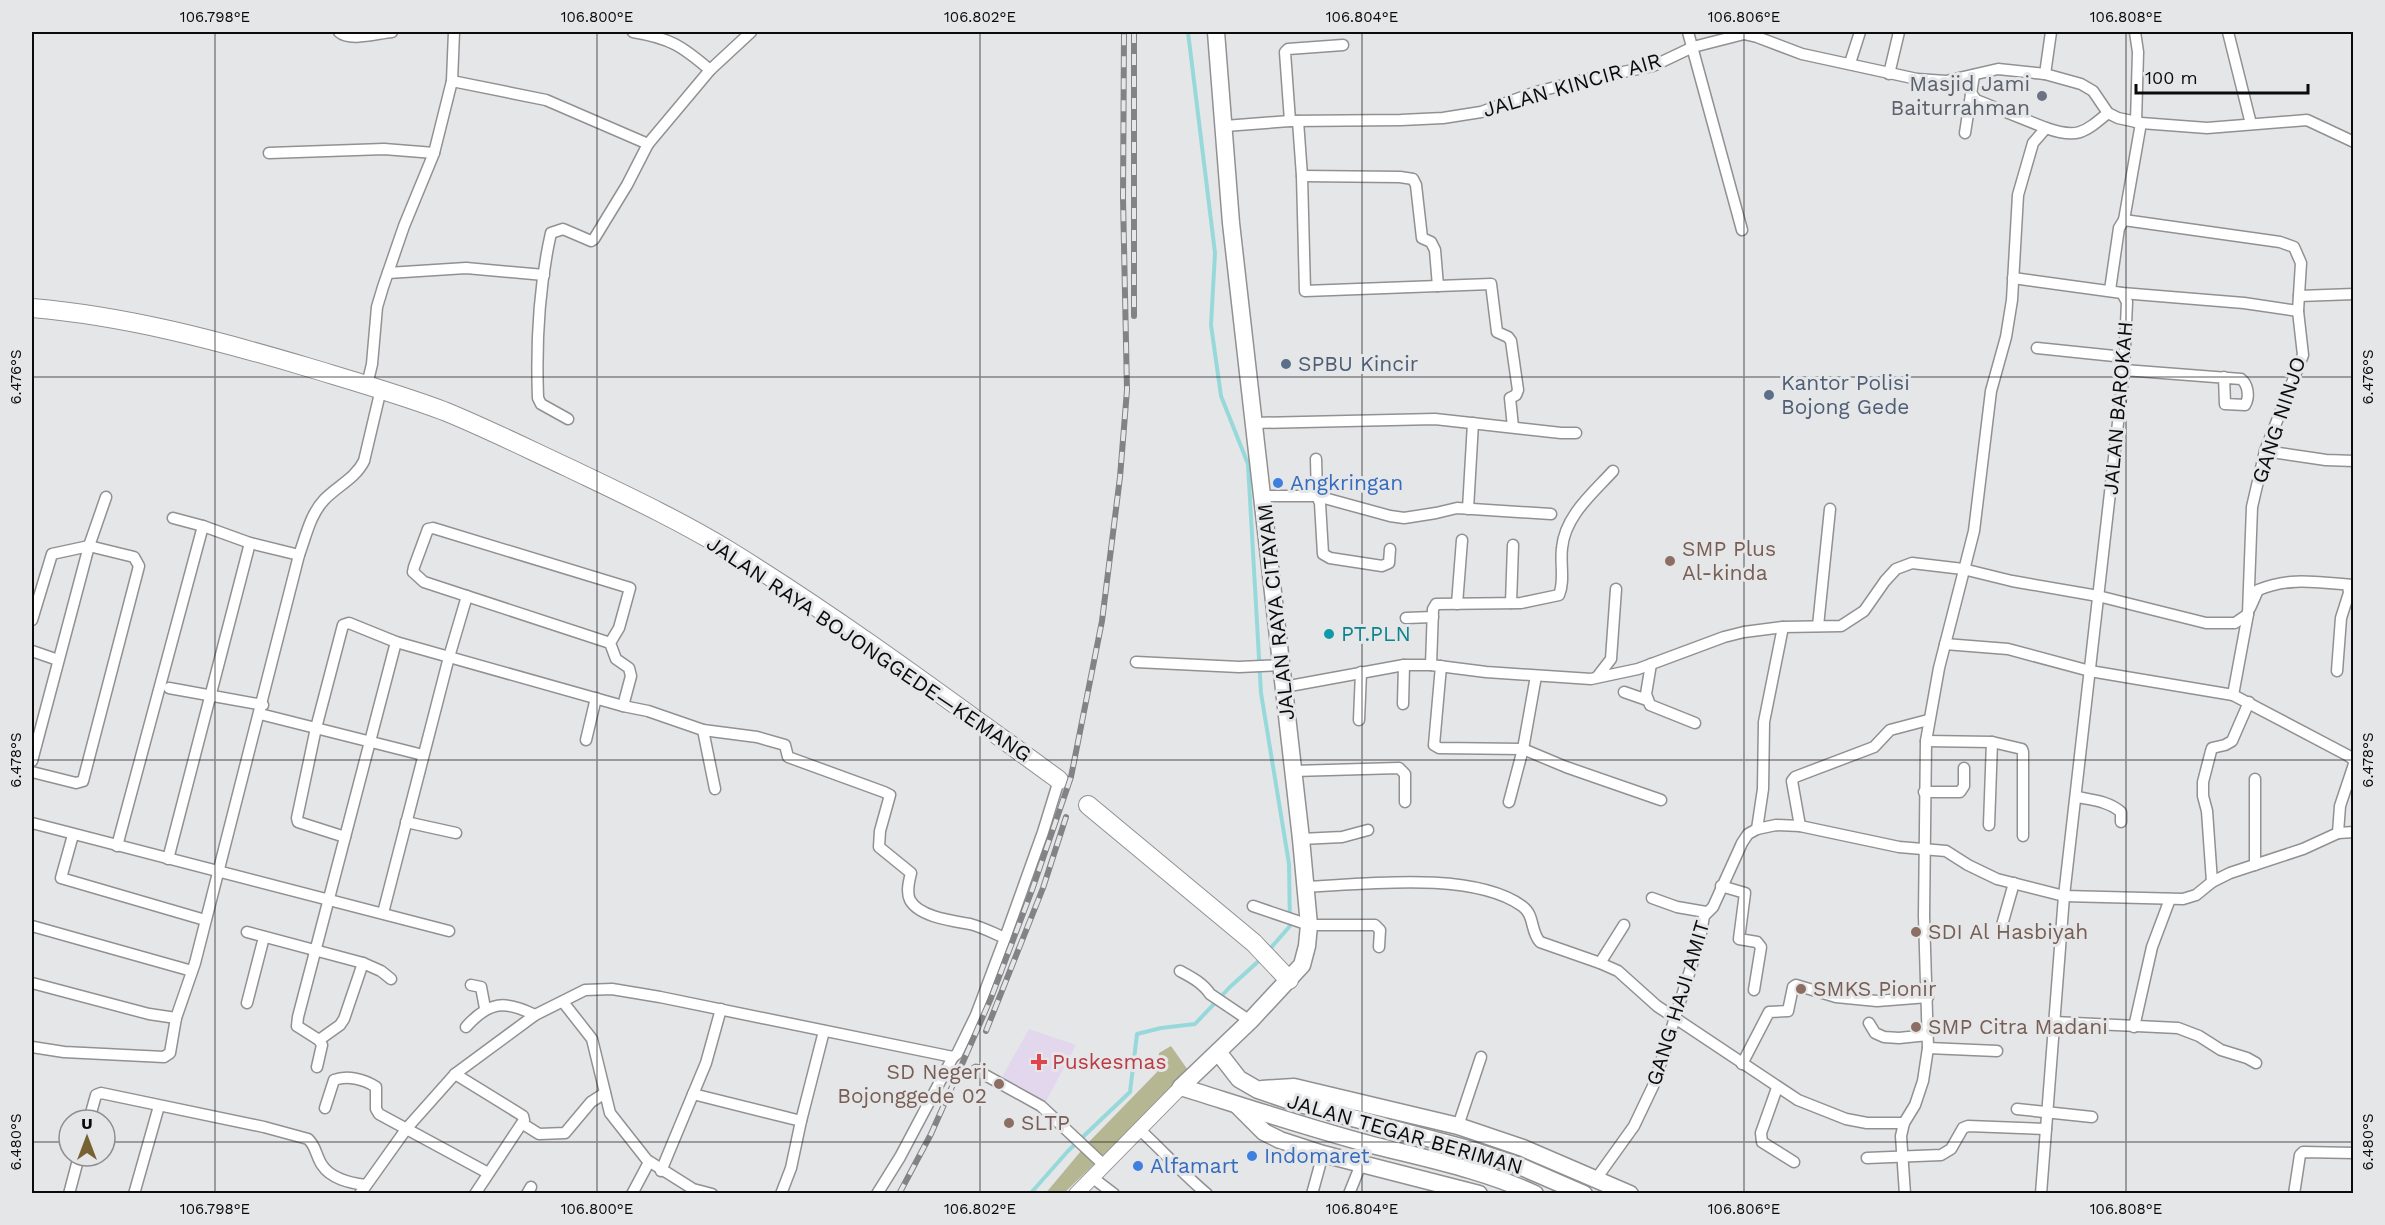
<svg xmlns="http://www.w3.org/2000/svg" width="2385" height="1225" viewBox="0 0 2385 1225" font-family="'Work Sans',sans-serif">
  <style>
    .medical { fill: #e2d7ec }
    .green { fill: #b5b793 }
    .lines { fill: none; stroke-linecap: round; stroke-linejoin: round }
    .stream { stroke: #97d9db; stroke-width: 4 }
    .street-casing { stroke: #919193; stroke-width: 13 }
    .secondary-casing { stroke: #919193; stroke-width: 16 }
    .primary-casing { stroke: #919193; stroke-width: 19 }
    .highway-casing { stroke: #919193; stroke-width: 20 }
    .street { stroke: #fff; stroke-width: 10 }
    .secondary { stroke: #fff; stroke-width: 14 }
    .primary { stroke: #fff; stroke-width: 16 }
    .highway { stroke: #fff; stroke-width: 18 }
    .rail-casing { stroke: #838385; stroke-width: 6 }
    .rail { stroke: #e5e6e8; stroke-width: 4; stroke-dasharray: 11; stroke-linecap: butt }
    .ticks { fill: none; stroke: #0b0b0c; stroke-width: 1.5; stroke-opacity: 0.45 }
    .worship-dot { fill: #6b7280; stroke: #e5e6e8; stroke-width: 2 }
    .service-dot { fill: #5c6f8a; stroke: #e5e6e8; stroke-width: 2 }
    .shop-dot { fill: #3f7fe0; stroke: #e5e6e8; stroke-width: 2 }
    .education-dot { fill: #8d6e63; stroke: #e5e6e8; stroke-width: 2 }
    .culture-dot { fill: #0f9aa8; stroke: #e5e6e8; stroke-width: 2 }
    .health-dot { fill: #e0444e; stroke: #e5e6e8; stroke-width: 2 }
    .labels { text-anchor: middle; stroke-width: 6; stroke-linejoin: round; paint-order: stroke }
    .worship-label { font-size: 21px; fill: #5b616d; stroke: #e5e6e8; text-anchor: end }
    .street-label { font-size: 21px; fill: #0b0b0c; stroke: #e5e6e8 }
    .service-label { font-size: 21px; fill: #4e5e75; stroke: #e5e6e8; text-anchor: start }
    .shop-label { font-size: 21px; fill: #366cbe; stroke: #e5e6e8; text-anchor: start }
    .education-label { font-size: 21px; fill: #785e54; stroke: #e5e6e8; text-anchor: start }
    .culture-label { font-size: 21px; fill: #0d838f; stroke: #e5e6e8; text-anchor: start }
    .health-label { font-size: 21px; fill: #be3a42; stroke: #e5e6e8; text-anchor: start }
    .neatline { fill: none; stroke: #0b0b0c; stroke-width: 2 }
    .ticks-label { font-size: 15px; text-anchor: middle; fill: #0b0b0c }
  </style>
  <rect width="100%" height="100%" fill="#e5e6e8"/>
  <!-- medical -->
  <polygon class="medical" points="1029,1029 1076,1045 1044,1105 1001,1079"/>
  <!-- green -->
  <polygon class="green" points="1171,1046 1190,1073 1064,1193 1045,1194 1086,1145 1157,1072 1159,1053"/>
  <g class="lines">
    <!-- stream -->
    <g class="stream">
      <polyline points="1188,32 1215,253 1211,325 1221,396 1248,464 1261,693 1289,864 1290,926 1269,950"/>
      <polyline points="1030,1194 1068,1151 1130,1092 1137,1034 1161,1028 1195,1024 1230,987 1262,958"/>
    </g>
    <defs>
      <g id="street">
        <path d="M339 32C350 42 378 33 392 32"/>
        <path d="M633 32C670 38 682 46 710 70"/>
        <polyline points="1688,32 1742,230"/>
        <polyline points="2135,32 2138,52 2136,122"/>
        <polyline points="2228,32 2251,124"/>
        <polyline points="1850,63 1860,32"/>
        <polyline points="1889,74 1899,32"/>
        <polyline points="2045,74 2051,32"/>
        <polyline points="452,81 546,100 648,144 710,70 751,32"/>
        <polyline points="1971,93 1976,100 2046,128"/>
        <polyline points="1290,121 1285,52 1288,49 1343,45"/>
        <polyline points="1298,121 1302,176 1305,291 1491,284 1497,332 1508,337 1511,341 1518,390 1516,395 1510,398 1513,427"/>
        <polyline points="1225,126 1290,121 1401,120 1443,118 1481,112 1536,92 1583,80 1653,66 1693,47 1744,34 1757,37 1802,54 1917,79 1946,81 1998,69 2045,74 2081,84 2093,91 2108,113 2118,118 2141,123 2207,128 2307,120 2354,142"/>
        <polyline points="1965,133 1974,75"/>
        <polyline points="269,153 384,149 434,153"/>
        <polyline points="1302,176 1400,177 1413,179 1416,185 1422,238 1431,242 1435,250 1438,286"/>
        <polyline points="2124,220 2141,123"/>
        <polyline points="388,273 466,268 544,275"/>
        <polyline points="2013,278 2122,293 2244,303 2298,311"/>
        <polyline points="2110,290 2119,228 2124,220 2280,242 2294,247 2301,263 2298,311 2303,355 2265,451 2252,507 2248,614 2233,695"/>
        <polyline points="2299,296 2354,294"/>
        <polyline points="2037,348 2124,357"/>
        <path d="M2124 370 2241 379C2248 384 2250 397 2245 405L2225 404 2224 377"/>
        <polyline points="367,385 372,364 377,307 383,287 404,226 434,153 452,81 454,32"/>
        <path d="M568 419 541 404 538 398C536 344 539 286 551 233L563 229 591 241 594 239 627 185 648 144"/>
        <polyline points="1254,423 1435,419 1561,433 1576,433"/>
        <polyline points="2265,451 2326,460 2354,461"/>
        <polyline points="1316,459 1317,496 1390,516 1404,518 1436,513 1457,508 1551,514"/>
        <polyline points="1263,496 1317,496 1320,503 1323,554 1330,558 1382,566 1389,563 1390,549"/>
        <polyline points="1468,509 1473,423"/>
        <polyline points="173,518 203,526 250,543 299,555"/>
        <polyline points="1511,603 1513,545"/>
        <polyline points="1457,604 1462,540"/>
        <path d="M2250 608 2258 590C2293 576 2318 583 2354 585"/>
        <polyline points="1406,618 1433,617"/>
        <polyline points="32,620 52,554 89,546 134,557 139,566 83,781 76,783 32,772"/>
        <polyline points="1818,626 1830,509"/>
        <polyline points="610,643 424,582 413,572 414,567 428,529 433,528 630,588 619,628 610,643 616,659 629,668 631,676 623,706"/>
        <polyline points="1945,644 2008,649 2090,671 2233,695 2347,755 2353,759 2354,763"/>
        <polyline points="32,651 58,660"/>
        <polyline points="1136,662 1239,667 1281,665"/>
        <polyline points="1651,664 1646,694 1650,705 1695,723"/>
        <path d="M1431 665 1433 609 1436 604 1521 603 1559 595C1565 581 1560 564 1562 548 1565 516 1592 494 1613 471"/>
        <polyline points="1441,666 1434,745 1439,748 1523,749 1566,767 1661,800"/>
        <polyline points="2337,671 2341,618 2349,593 2348,585"/>
        <polyline points="1597,677 1611,659 1616,589"/>
        <polyline points="1284,687 1404,665 1431,665 1486,672 1591,679 1638,669 1724,637 1744,632 1783,627 1841,626 1864,611 1885,581 1896,569 1912,563 1963,569 2012,581 2098,596 2206,623 2235,623 2248,614"/>
        <polyline points="169,688 263,705"/>
        <polyline points="1624,692 1647,700"/>
        <polyline points="1403,704 1404,665"/>
        <polyline points="260,714 423,755"/>
        <polyline points="1359,720 1361,672"/>
        <polyline points="703,730 715,789"/>
        <polyline points="586,740 596,698"/>
        <polyline points="1926,741 1992,742 2022,749 2023,752 2023,836"/>
        <polyline points="32,761 89,546 106,497"/>
        <polyline points="1293,771 1399,768 1405,774 1405,802"/>
        <polyline points="2255,779 2255,865"/>
        <polyline points="1924,792 1960,792 1964,786 1964,768"/>
        <path d="M2077 797C2092 800 2108 801 2121 812V822"/>
        <polyline points="1509,802 1523,749 1536,676"/>
        <polyline points="406,822 456,833"/>
        <polyline points="32,823 449,931"/>
        <polyline points="1989,825 1992,742"/>
        <polyline points="1800,826 1792,781 1795,777 1874,747 1890,730 1928,720"/>
        <polyline points="1757,829 1763,789 1764,722 1783,627"/>
        <polyline points="2338,833 2340,806 2354,764"/>
        <polyline points="73,835 61,878 205,920"/>
        <path d="M345 837 298 822 297 818 316 728 343 625 349 623 396 642 623 706 648 711 703 730 757 737 785 745 788 757 884 792 890 795 880 831 879 847 911 873C909 881 906 892 910 900 919 917 953 921 970 924 982 927 993 933 1005 938L976 1015 957 1054 953 1057 660 997 612 989 585 990 535 1015 455 1074 407 1128 360 1194"/>
        <polyline points="1301,839 1342,837 1368,830"/>
        <polyline points="117,846 203,526"/>
        <polyline points="168,859 250,543"/>
        <polyline points="2212,882 2207,811 2203,796 2203,782 2211,751 2212,748 2225,745 2232,741 2249,702"/>
        <polyline points="1721,886 1745,893 1739,939 1757,942 1761,947 1754,990"/>
        <path d="M1306 887C1366 884 1473 871 1522 906 1535 915 1530 931 1540 942L1600 963 1618 971 1657 1006 1798 1100 1846 1119 1867 1123H1904"/>
        <polyline points="1652,898 1677,907 1706,912"/>
        <polyline points="1253,906 1309,925 1375,925 1380,930 1379,947"/>
        <polyline points="383,913 449,657 467,596"/>
        <polyline points="2002,925 2014,883"/>
        <polyline points="32,926 192,971"/>
        <polyline points="247,932 363,963 381,971 391,979"/>
        <polyline points="1005,938 1043,832 1059,780"/>
        <polyline points="1600,963 1624,925"/>
        <path d="M1180 971C1191 977 1203 983 1210 994L1250 1021"/>
        <path d="M32 983 149 1014 176 1018 195 963 299 555C306 536 310 515 324 500 337 486 355 479 364 461L381 389"/>
        <polyline points="471,985 481,987 485,1008"/>
        <polyline points="563,1002 592,1039 610,1113 647,1160 693,1189 712,1194"/>
        <polyline points="247,1003 264,937"/>
        <polyline points="2054,1022 2178,1028 2199,1036 2221,1050 2247,1058 2256,1063"/>
        <polyline points="1869,1023 1875,1033 1884,1037 1899,1038 1928,1035"/>
        <path d="M466 1027C489 1001 505 1000 535 1015"/>
        <polyline points="2134,1027 2152,947 2170,899"/>
        <polyline points="319,1040 340,1025 344,1019 363,963"/>
        <polyline points="32,1047 64,1052 164,1057 170,1053 176,1018"/>
        <polyline points="1928,1048 1997,1051"/>
        <polyline points="1742,1064 1769,1012 1788,1011 1793,987 1796,985 1836,997 1877,1001 1928,997"/>
        <polyline points="317,1067 322,1045 319,1040 297,1026 298,1017 396,642"/>
        <polyline points="976,1070 1041,1106 1105,1166"/>
        <polyline points="455,1074 523,1116 524,1120 475,1194"/>
        <polyline points="1777,1088 1761,1133 1762,1142 1794,1162"/>
        <polyline points="693,1094 801,1121 824,1031"/>
        <path d="M325 1108 334 1080C347 1075 364 1079 376 1087V1109L379 1114 488 1173"/>
        <polyline points="2017,1109 2092,1117"/>
        <path d="M89 1120 96 1095 101 1093 264 1127 308 1139C316 1146 316 1156 322 1165 331 1179 350 1183 366 1185"/>
        <polyline points="523,1124 539,1134 565,1133 591,1102 605,1093"/>
        <polyline points="1458,1126 1481,1057"/>
        <path d="M1140 1130C1163 1151 1183 1174 1207 1194"/>
        <polyline points="1867,1158 1941,1155 1951,1149 1963,1128 1968,1126 2046,1129"/>
        <polyline points="661,1171 706,1063 721,1009"/>
        <polyline points="1093,1178 1114,1194"/>
        <polyline points="1596,1179 1634,1126 1654,1084 1700,939 1704,916 1713,907 1742,843 1748,834 1757,829 1776,825 1800,826 1899,847 1946,851 1968,865 1997,879 2064,896 2183,899 2196,895 2212,882 2230,873 2303,849 2338,833 2354,832"/>
        <polyline points="69,1194 79,1156"/>
        <polyline points="134,1194 159,1106"/>
        <polyline points="527,1194 531,1187"/>
        <polyline points="632,1194 649,1162"/>
        <polyline points="781,1194 791,1168 801,1121"/>
        <polyline points="877,1194 900,1157 953,1057"/>
        <polyline points="1312,1194 1323,1154"/>
        <polyline points="1349,1194 1361,1164"/>
        <path d="M1905 1194 1901 1136 1904 1123 1915 1105 1923 1081 1928 1048 1924 916 1926 741 1939 668 1974 531 1991 391 2006 337 2012 300 2018 195 2033 143 2046 128C2077 139 2084 133 2108 113"/>
        <polyline points="2041,1194 2064,896 2124,370 2127,302 2122,293"/>
        <polyline points="2294,1194 2300,1155 2303,1152 2354,1153"/>
      </g>
      <polyline id="secondary" points="1076,1194 1181,1087"/>
      <g id="primary">
        <polyline points="1218,1052 1239,1079 1258,1090 1293,1102 1472,1150 1517,1165 1584,1194"/>
        <polyline points="1181,1087 1250,1021 1302,965 1307,946 1309,925 1301,839 1231,223 1216,32"/>
        <path d="M1181 1087C1242 1106 1303 1126 1365 1143 1422 1158 1481 1169 1535 1194"/>
        <polyline points="1262,1089 1294,1087 1458,1126 1523,1148 1630,1194"/>
        <polyline points="1238,1106 1264,1132 1280,1140 1323,1154 1479,1194"/>
      </g>
      <g id="highway">
        <path d="M32 308C126 316 216 340 307 367 353 381 399 394 444 411 486 428 528 449 569 468 623 494 677 519 728 550 842 620 950 701 1059 780"/>
        <polyline points="1088,805 1254,943 1289,980"/>
      </g>
    </defs>
    <!-- street casing -->
    <use href="#street" class="street-casing"/>
    <!-- secondary casing -->
    <use href="#secondary" class="secondary-casing"/>
    <!-- primary casing -->
    <use href="#primary" class="primary-casing"/>
    <!-- highway casing -->
    <use href="#highway" class="highway-casing"/>
    <!-- street -->
    <use href="#street" class="street"/>
    <!-- secondary -->
    <use href="#secondary" class="secondary"/>
    <!-- primary -->
    <use href="#primary" class="primary"/>
    <!-- highway -->
    <use href="#highway" class="highway"/>
    <defs>
      <g id="rail">
        <polyline points="1134,32 1134,316"/>
        <polyline points="986,1031 1043,888 1066,817"/>
        <polyline points="899,1194 931,1134 963,1062 991,998 1032,890 1071,777 1102,621 1120,477 1127,390 1123,198 1124,32"/>
      </g>
    </defs>
    <!-- rail casing -->
    <use href="#rail" class="rail-casing"/>
    <!-- rail -->
    <use href="#rail" class="rail"/>
  </g>
  <!-- ticks -->
  <path class="ticks" d="M215 32V1194M597 32V1194M980 32V1194M1362 32V1194M1744 32V1194M2126 32V1194M32 377H2354M32 760H2354M32 1142H69M105 1142H2354"/>
  <!-- markers -->
  <circle class="worship-dot" cx="2042" cy="96" r="6"/>
  <g class="service-dot">
    <circle cx="1286" cy="364" r="6"/>
    <circle cx="1769" cy="395" r="6"/>
  </g>
  <g class="shop-dot">
    <circle cx="1278" cy="483" r="6"/>
    <circle cx="1252" cy="1156" r="6"/>
    <circle cx="1138" cy="1166" r="6"/>
  </g>
  <g class="education-dot">
    <circle cx="1670" cy="561" r="6"/>
    <circle cx="1916" cy="932" r="6"/>
    <circle cx="1801" cy="989" r="6"/>
    <circle cx="1916" cy="1027" r="6"/>
    <circle cx="999" cy="1084" r="6"/>
    <circle cx="1009" cy="1123" r="6"/>
  </g>
  <circle class="culture-dot" cx="1329" cy="634" r="6"/>
  <path class="health-dot" d="M1036 1053h6v6h6v6h-6v6h-6v-6h-6v-6h6z"/>
  <g class="labels">
    <!-- worship labels -->
    <g class="worship-label">
      <text x="2030" y="91">Masjid Jami<tspan x="2030" dy="24">Baiturrahman</tspan></text>
    </g>
    <!-- street labels -->
    <g class="street-label">
      <text transform="translate(1572 85) rotate(-16)" y="7">JALAN KINCIR AIR</text>
      <text transform="translate(2118 408) rotate(-85)" y="7">JALAN BAROKAH</text>
      <text transform="translate(2279 420) rotate(-72)" y="7">GANG NINJO</text>
      <text transform="translate(1276 612) rotate(-96)" y="7">JALAN RAYA CITAYAM</text>
      <text transform="translate(869 649) rotate(34)" y="7">JALAN RAYA BOJONGGEDE—KEMANG</text>
      <text transform="translate(1678 1003) rotate(-73)" y="7">GANG HAJI AMIT</text>
      <text transform="translate(1405 1134) rotate(16)" y="7">JALAN TEGAR BERIMAN</text>
    </g>
    <!-- service labels -->
    <g class="service-label">
      <text x="1298" y="371">SPBU Kincir</text>
      <text x="1781" y="390">Kantor Polisi<tspan x="1781" dy="24">Bojong Gede</tspan></text>
    </g>
    <!-- shop labels -->
    <g class="shop-label">
      <text x="1290" y="490">Angkringan</text>
      <text x="1264" y="1163">Indomaret</text>
      <text x="1150" y="1173">Alfamart</text>
    </g>
    <!-- education labels -->
    <g class="education-label">
      <text x="1682" y="556">SMP Plus<tspan x="1682" dy="24">Al-kinda</tspan></text>
      <text x="1928" y="939">SDI Al Hasbiyah</text>
      <text x="1813" y="996">SMKS Pionir</text>
      <text x="1928" y="1034">SMP Citra Madani</text>
      <text x="987" y="1079" text-anchor="end">SD Negeri<tspan x="987" dy="24">Bojonggede 02</tspan></text>
      <text x="1021" y="1130">SLTP</text>
    </g>
    <!-- culture labels -->
    <g class="culture-label">
      <text x="1341" y="641">PT.PLN</text>
    </g>
    <!-- health labels -->
    <g class="health-label">
      <text x="1052" y="1069">Puskesmas</text>
    </g>
  </g>
  <!-- border -->
  <rect width="2385" height="1225" fill="none" stroke="#e5e6e8" stroke-width="66"/>
  <!-- north arrow -->
  <g transform="translate(87 1138)"><circle r="28" fill="#e5e6e8" stroke="#8e8e90" stroke-width="1.5"/>
  <path d="M0-4.5L10 22L0 15L-10 22Z" fill="#786232"/>
  <text y="-9" font-size="16" font-weight="bold" text-anchor="middle" fill="#0b0b0c">U</text>
  </g>
  <!-- scale -->
  <path d="M2136 84v9h172v-9" fill="none" stroke="#0b0b0c" stroke-width="3"/>
  <text x="2145" y="84" font-size="18" fill="#0b0b0c" stroke="#e5e6e8" stroke-width="4.5" paint-order="stroke">100 m</text>
  <rect x="33" y="33" width="2319" height="1159" class="neatline"/>
  <g class="ticks-label">
    <text x="215" y="22">106.798°E</text>
    <text x="597" y="22">106.800°E</text>
    <text x="980" y="22">106.802°E</text>
    <text x="1362" y="22">106.804°E</text>
    <text x="1744" y="22">106.806°E</text>
    <text x="2126" y="22">106.808°E</text>
    <text transform="translate(16 377) rotate(-90)" y="5">6.476°S</text>
    <text transform="translate(2368 377) rotate(-90)" y="5">6.476°S</text>
    <text transform="translate(16 760) rotate(-90)" y="5">6.478°S</text>
    <text transform="translate(2368 760) rotate(-90)" y="5">6.478°S</text>
    <text transform="translate(16 1142) rotate(-90)" y="5">6.480°S</text>
    <text transform="translate(2368 1142) rotate(-90)" y="5">6.480°S</text>
    <text x="215" y="1214">106.798°E</text>
    <text x="597" y="1214">106.800°E</text>
    <text x="980" y="1214">106.802°E</text>
    <text x="1362" y="1214">106.804°E</text>
    <text x="1744" y="1214">106.806°E</text>
    <text x="2126" y="1214">106.808°E</text>
  </g>
</svg>
